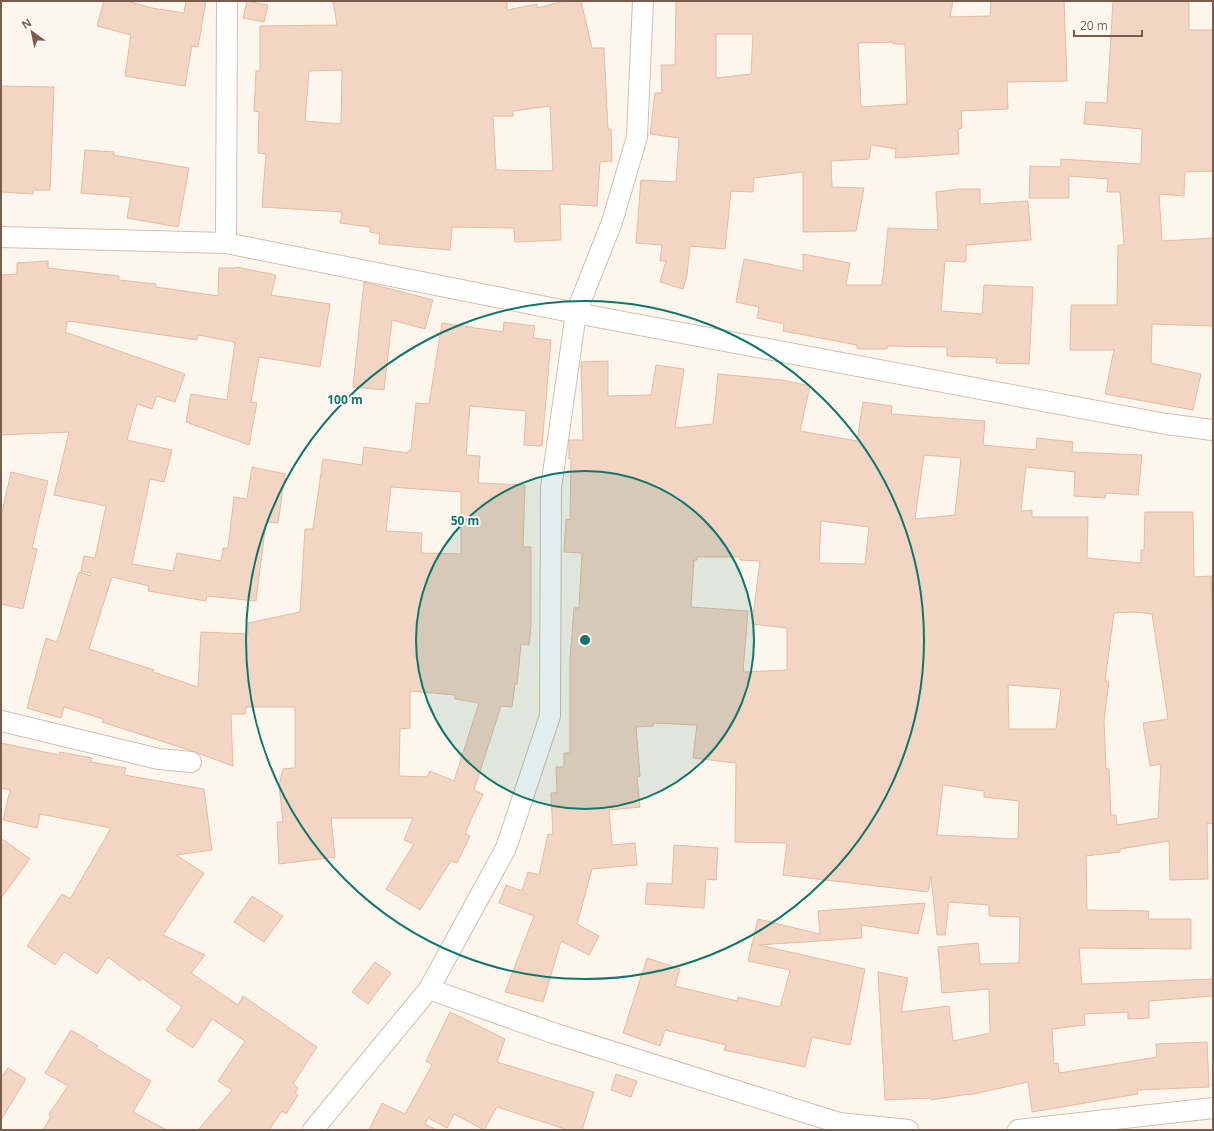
<svg xmlns="http://www.w3.org/2000/svg" width="1214" height="1131" viewBox="0 0 1214 1131" font-family="'Open Sans',sans-serif">
  <style>
    .building { fill: #f3d5c3; stroke: #e6bba3; fill-rule: evenodd }
    .lines { fill: none; stroke-linecap: round; stroke-linejoin: round }
    .minor-casing { stroke: #d1beb0; stroke-width: 22 }
    .minor { stroke: #fff; stroke-width: 20 }
    .ring { fill: none; stroke: #0f766e; stroke-width: 2 }
    .centre { fill: #0f766e; stroke: #fffaf3; stroke-width: 2 }
    .ring-label { font-size: 12px; text-anchor: middle; font-weight: bold; fill: #0f766e; stroke: #fffaf3; stroke-width: 4; stroke-linejoin: round; paint-order: stroke }
  </style>
  <rect width="100%" height="100%" fill="#fdf6ec"/>
  <!-- building -->
  <g class="building">
    <polygon points="104,1 127,1 152,8 184,13 186,1 206,1 198,47 192,46 185,86 125,76 131,35 97,26"/>
    <polygon points="247,1 268,5 264,22 243,18"/>
    <path d="M333 1H507V10L537 4V8L565 1H581L592 48H604L608 129H611L612 161 600 162 597 206 560 204 561 240 515 242 514 228 452 227 450 250 379 244 380 234 370 232V227L340 223 342 212 262 207 266 154 258 153 259 112 254 111 256 71H260V26L337 25ZM342 70 341 124 305 121 309 71ZM550 106 553 171 496 170 493 116H513V111Z"/>
    <path d="M676 1H953L950 17 990 16 991 1H1064L1067 81 1007 82 1008 109 961 111 962 128 958 129 959 154 895 158 896 149 871 145 869 159 831 161 832 187 864 188 856 231 803 232V172L754 178 753 192 731 191 725 249 690 246 687 275 683 289 660 282 666 261H660L662 245 636 243 641 180 676 182 679 138 650 134 655 93H662L661 65H675ZM716 34H753L751 74 716 78ZM893 42V44H905L907 104 861 107 858 43Z"/>
    <polygon points="1113,1 1189,1 1189,30 1213,30 1213,171 1185,172 1184,196 1159,194 1162,241 1213,238 1213,326 1152,324 1151,363 1201,374 1193,410 1105,394 1114,350 1070,350 1071,305 1117,305 1118,245 1124,245 1120,192 1107,192 1108,179 1069,176 1069,198 1029,198 1030,166 1061,167 1061,159 1141,164 1142,129 1084,124 1086,102 1107,103"/>
    <polygon points="1,86 54,87 50,190 33,190 33,194 1,192"/>
    <polygon points="85,150 114,152 113,155 189,168 178,227 127,218 131,197 81,193"/>
    <polygon points="958,189 980,189 980,204 1028,201 1031,240 966,245 966,262 945,261 941,311 982,314 984,285 1033,287 1029,364 996,363 997,358 947,356 947,347 887,346 887,349 857,349 857,345 783,331 784,324 757,318 759,307 736,302 744,259 803,271 803,254 850,263 846,285 882,285 888,228 938,230 936,192"/>
    <path d="M48 261V268L119 276V280L156 284V287L218 296 219 268H236V267L276 275 271 295 330 304 320 367 259 357 251 402 257 403 249 445 186 422 191 394 227 400 235 342 198 335 197 340 68 321 65 332 185 374 175 402 157 396 152 409 137 404 127 440 172 450 164 482 150 479 132 564 173 571 177 553 221 561 223 548H228L234 497 247 499 252 467 285 474 278 523 266 522 256 601 207 596 206 601 148 591 149 586 112 577 89 649 154 670 153 672 198 687 201 632 248 634V623L300 612 305 529H313L323 459 362 465 364 447 408 453V451H411L416 403 429 404 442 323 503 332 504 322 535 326 533 338 551 340 542 446 524 445 526 411 470 406 466 455 480 456 478 483 525 485 523 547H531V627L529 645 521 644 517 684H515L512 707 501 706 474 790 483 794 465 833 470 836 457 863 451 861 420 910 386 889 414 844 404 840 413 818H331L335 857 279 864 277 822H283L279 785 283 769 295 768V707H246L245 714H231L233 766 192 751 102 722 103 719 64 707 61 718 27 708 46 638 57 642 79 572 91 576V573L81 571 84 556 95 558 106 506 54 495 69 432 1 435V275L17 274V263ZM391 487 461 492V554L421 553 422 533 386 531ZM410 691 455 695V699L479 703 454 781 430 771 427 777 399 776 400 729 410 728Z"/>
    <polygon points="364,282 433,300 425,329 392,320 384,390 353,387"/>
    <path d="M608 361V396L651 395 656 365 684 369 675 428 713 424 718 374 782 380 810 386 800 431 857 441 863 402 892 406 891 414 985 421 983 445 1036 450 1037 438 1073 442 1072 452 1142 455 1138 495 1106 493 1105 498 1074 496 1075 472 1026 467 1021 511 1032 510V517H1088L1087 558 1141 563V550H1144L1145 512H1193L1194 577 1211 576 1213 623V824L1207 823 1208 879 1170 880 1169 841 1120 849V852L1086 856 1087 910 1149 911 1148 919H1191V949L1079 948 1082 984 1213 979V996L1149 1001V1018L1128 1019V1012L1084 1014 1085 1025 1052 1029 1054 1064 1058 1063 1059 1073 1157 1057 1156 1044 1207 1042 1209 1087 1137 1090 1138 1094 1032 1112 1028 1082 969 1095V1094L931 1100 930 1098 885 1100 878 972 908 978 901 1012 949 1006 953 1041 990 1033 989 989 942 993 938 947 978 943 980 964 1019 963 1020 917 989 916V905L949 902 945 935H937L931 876 928 892 783 875 787 843 735 842 736 763 693 758 697 725 653 723V726L636 727 640 776 637 777 640 807 609 810 612 845 635 843 637 865 592 869 577 924 599 936 589 955 561 941 543 1002 505 992 534 916 499 903 506 885 522 891 528 872 539 875 548 834 553 835 551 793H557L556 767H564V753H570V658L574 608H579L582 553 564 552 566 519 570 520 571 458 569 459V440H583L581 362ZM924 455 961 458 955 515 915 519ZM821 521 869 527 865 564 819 563ZM697 557H740V560L760 561 752 624 787 628V670L743 672 748 611 691 607 694 560H697ZM1134 612 1152 614 1168 719 1143 723 1150 766 1161 764 1158 818 1117 825 1116 815H1111L1109 769H1106L1104 721 1109 681H1105L1114 613ZM1008 685 1061 689 1056 729H1009ZM943 785 984 791V797L1019 801 1018 839 937 835Z"/>
    <polygon points="11,472 48,481 32,548 37,549 23,609 1,604 1,517"/>
    <polygon points="1,743 59,755 60,752 92,758 91,762 126,768 124,775 204,789 212,850 176,855 204,873 163,935 205,955 191,973 238,1005 243,996 317,1047 293,1084 298,1088 295,1093 298,1095 286,1114 282,1111 269,1130 198,1130 232,1090 218,1081 245,1041 212,1019 193,1048 166,1030 182,1007 142,978 140,981 108,957 97,974 64,952 55,965 27,946 62,894 70,899 111,828 40,814 37,828 3,820 10,790 1,788"/>
    <polygon points="1,838 30,859 1,898"/>
    <polygon points="674,845 718,848 716,880 706,879 704,908 645,904 647,883 672,884"/>
    <polygon points="252,896 283,916 264,942 234,922"/>
    <polygon points="925,903 918,934 861,925 862,938 759,945 865,969 850,1045 812,1037 805,1067 724,1050 726,1045 665,1030 660,1046 623,1033 647,958 680,969 675,986 737,1001 738,997 780,1007 790,970 748,961 758,919 820,934 818,911"/>
    <polygon points="375,962 391,973 368,1004 352,992"/>
    <polygon points="450,1012 505,1039 497,1062 594,1092 582,1130 568,1130 497,1107 484,1130 454,1114 447,1128 428,1118 425,1124 437,1130 369,1130 382,1103 405,1114 432,1065 426,1061"/>
    <polygon points="71,1030 98,1046 96,1048 151,1081 133,1112 167,1130 43,1130 51,1116 49,1114 68,1086 45,1073"/>
    <polygon points="8,1068 26,1079 1,1120 1,1078"/>
    <polygon points="616,1074 637,1081 631,1097 611,1090"/>
  </g>
  <g class="lines">
    <defs>
      <g id="minor">
        <polyline points="1,237 226,243 576,313 1166,424 1213,430"/>
        <polyline points="226,243 227,1"/>
        <polyline points="1,721 159,759 191,762"/>
        <polyline points="429,989 553,1033 839,1123 908,1130"/>
        <polyline points="313,1130 429,989 506,848 550,716 551,488 576,313 612,222 637,137 643,1"/>
        <polyline points="1018,1130 1213,1108"/>
      </g>
    </defs>
    <!-- minor casing -->
    <use href="#minor" class="minor-casing"/>
    <!-- minor -->
    <use href="#minor" class="minor"/>
  </g>
  <!-- distance rings -->
  <circle cx="585" cy="640" r="169" fill="#0f766e" fill-opacity=".12"/>
  <g class="ring">
    <circle cx="585" cy="640" r="169"/>
    <circle cx="585" cy="640" r="339"/>
  </g>
  <circle cx="585" cy="640" r="6" class="centre"/>
  <g class="ring-label">
    <text x="345" y="404">100 m</text>
    <text x="465" y="525">50 m</text>
  </g>
  <!-- border -->
  <rect width="1214" height="1131" fill="none" stroke="#7a5c4d" stroke-width="4"/>
  <!-- north arrow -->
  <g transform="translate(32 32) rotate(327)" stroke="#fffaf3" stroke-width="3" paint-order="stroke">
  <path d="M0-3L7 15L0 10L-7 15Z" fill="#7a5c4d"/>
  <text y="-6" font-size="11" font-weight="bold" text-anchor="middle" fill="#7a5c4d">N</text>
  </g>
  <!-- scale -->
  <path d="M1074 30v6h68v-6" fill="none" stroke="#7a5c4d" stroke-width="2"/>
  <text x="1080" y="30" font-size="12" fill="#7a5c4d" stroke="#fffaf3" stroke-width="3" paint-order="stroke">20 m</text>
</svg>
